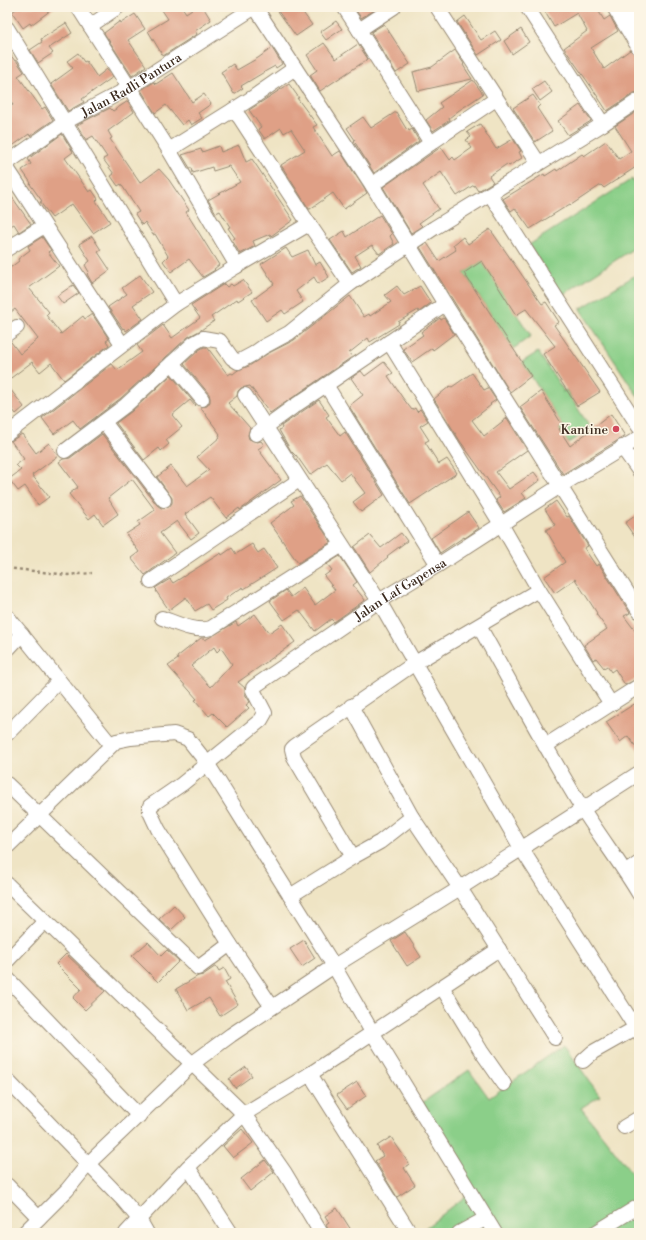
<svg xmlns="http://www.w3.org/2000/svg" width="646" height="1240" viewBox="0 0 646 1240" font-family="'Libre Bodoni',serif">
  <style>
    .green { fill: #8bcf89; stroke: #637c54 }
    .building { fill: #dfa086; fill-rule: evenodd }
    .lines { fill: none; stroke-linecap: round; stroke-linejoin: round }
    .minor-casing { stroke: #958771; stroke-width: 16 }
    .path { stroke: #958771; stroke-width: 2.5; stroke-dasharray: 3 3; stroke-linecap: butt }
    .minor { stroke: #fff; stroke-width: 14 }
    .poi-dot { fill: #d1495b; stroke: #fcf5e5; stroke-width: 1.5 }
    .labels { text-anchor: middle; stroke-width: 3; stroke-linejoin: round; paint-order: stroke }
    .street-label { font-size: 13px; fill: #3b2a1e; stroke: #fcf5e5 }
    .poi-label { font-size: 13px; fill: #3b2a1e; stroke: #fcf5e5; text-anchor: end }
  </style>
  <rect width="100%" height="100%" fill="#fcf5e5"/>
  <filter id="ink" filterUnits="userSpaceOnUse"><feTurbulence type="fractalNoise" baseFrequency=".025" numOctaves="2"/><feDisplacementMap in="SourceGraphic" scale="8" xChannelSelector="R" yChannelSelector="G"/><feConvolveMatrix kernelMatrix="1 2 1 2 8 2 1 2 1" color-interpolation-filters="sRGB"/></filter>
  <filter id="wash" filterUnits="userSpaceOnUse"><feTurbulence type="fractalNoise" baseFrequency=".012" numOctaves="4" result="noise"/><feDisplacementMap in="SourceGraphic" scale="16" xChannelSelector="R" yChannelSelector="G"/><feGaussianBlur stdDeviation="0.9" result="paint"/><feColorMatrix in="noise" values="0 0 0 0 0 0 0 0 0 0 0 0 0 0 0 0 0 1.4 0 .05"/><feComposite in="paint" operator="in"/></filter>
  <g filter="url(#wash)">
    <rect width="100%" height="100%" fill="#efe4c4"/>
    <!-- green -->
    <g class="green">
      <polygon points="632,179 639,188 639,245 562,295 529,245"/>
      <polygon points="482,261 531,336 513,349 464,273"/>
      <polygon points="639,273 639,398 580,309"/>
      <polygon points="538,352 564,391 562,392 566,390 591,429 568,443 559,429 563,426 522,362"/>
      <polygon points="564,1045 600,1096 581,1108 639,1182 639,1233 419,1233 467,1195 419,1105 469,1070 489,1098"/>
    </g>
    <g id="blocks">
      <!-- building -->
      <g class="building">
        <polygon points="19,7 55,7 31,25 30,23 23,28 12,12"/>
        <polygon points="160,7 182,7 186,13 195,7 203,7 211,20 195,31 197,34 163,56 148,31 168,19"/>
        <polygon points="275,7 299,7 312,25 296,36"/>
        <polygon points="361,7 373,7 375,10 361,18 356,10"/>
        <polygon points="542,7 596,7 604,20 610,16 618,31 591,48 604,69 630,50 635,55 639,56 639,92 634,93 607,111 592,88 564,48 587,31 577,13 554,27"/>
        <polygon points="135,14 145,29 128,40 146,66 132,76 104,33 120,21 121,23"/>
        <polygon points="465,16 481,40 495,31 501,40 478,55 457,22"/>
        <polygon points="336,21 342,29 326,40 320,32"/>
        <polygon points="66,23 72,33 49,48 53,53 38,63 30,50 42,42 41,39"/>
        <polygon points="384,24 410,64 396,73 371,32"/>
        <polygon points="521,29 529,42 512,54 504,41"/>
        <polygon points="324,43 336,59 358,44 368,59 320,91 310,75 317,70 307,55"/>
        <polygon points="272,48 282,64 276,68 275,66 266,71 241,86 243,88 234,94 221,72 233,64 237,70 258,58"/>
        <polygon points="7,50 15,61 16,60 24,72 18,76 42,109 45,107 53,120 30,136 29,134 7,150 7,109 13,105 7,97"/>
        <polygon points="455,50 464,64 463,65 472,79 418,91 413,72 432,67"/>
        <polygon points="78,53 84,62 86,61 97,77 107,69 113,77 82,99 84,102 68,111 51,84 73,68 67,61"/>
        <polygon points="173,73 192,102 204,94 211,104 198,113 202,118 191,125 188,120 182,125 166,105 155,113 141,90 154,82 156,84"/>
        <polygon points="473,80 483,94 458,111 449,118 450,120 433,131 426,120 442,107 439,103"/>
        <polygon points="544,81 552,92 540,101 532,89"/>
        <polygon points="289,84 299,98 297,98 317,125 313,127 332,156 340,151 367,193 344,209 333,193 310,209 309,209 281,165 305,150 291,129 284,133 281,128 265,139 258,129 261,127 249,110"/>
        <polygon points="533,95 540,105 537,108 552,131 535,142 513,108"/>
        <polygon points="128,101 134,112 108,131 112,138 110,139 140,183 159,169 169,180 189,210 186,212 219,265 214,269 215,270 203,277 189,259 171,272 163,261 168,256 155,234 153,235 145,222 142,225 135,214 139,212 121,184 118,186 111,176 114,174 103,159 107,157 93,136 86,140 77,125 110,108 113,111"/>
        <polygon points="580,105 591,121 568,135 558,121"/>
        <polygon points="639,110 639,165 604,188 601,185 571,205 570,204 530,229 515,208 511,211 503,199 544,174 545,176 556,169 557,171 582,154 584,156 606,141 619,159 631,151 615,126"/>
        <polygon points="396,112 407,130 408,129 409,131 412,129 419,141 374,173 354,141 355,140 347,128 363,117 371,128"/>
        <polygon points="480,124 496,149 513,139 521,151 519,152 522,158 509,166 507,164 489,176 493,182 478,191 474,185 457,196 441,172 423,185 439,209 419,223 422,226 411,233 383,187 441,147 450,160 453,157 455,160 472,148 466,140 471,137 467,132"/>
        <polygon points="62,134 73,152 65,158 89,192 92,190 98,199 96,201 110,222 93,233 72,204 52,218 40,202 42,201 30,184 31,183 22,170 31,164 28,159"/>
        <polygon points="239,145 246,162 252,159 293,220 271,236 270,234 253,241 255,246 240,254 232,240 235,238 228,228 230,227 220,211 216,213 208,200 240,182 229,166 213,171 212,167 193,173 192,168 190,168 182,155 201,149 202,152 219,146 221,152"/>
        <polygon points="7,190 31,224 19,232 14,224 7,228"/>
        <polygon points="380,215 392,234 390,236 394,244 379,254 372,245 355,256 361,266 352,272 330,240 344,231 347,237"/>
        <polygon points="490,229 542,304 546,302 559,322 554,325 600,392 577,406 543,354 555,346 526,309 516,315 482,261 464,273 531,376 510,392 420,247 427,243 439,261 456,250 453,245 463,237 468,244"/>
        <polygon points="92,236 101,250 98,252 110,270 92,283 87,274 89,272 85,265 90,261 79,244"/>
        <polygon points="42,237 51,250 48,252 59,266 29,288 49,312 46,315 61,334 83,316 85,319 92,314 109,339 106,341 109,345 64,380 51,363 40,372 32,362 7,381 7,342 11,342 20,354 38,339 15,309 11,312 7,306 7,270 19,261 18,259 30,250 28,246"/>
        <polygon points="286,248 292,257 308,250 315,265 320,262 329,277 318,284 314,277 296,291 303,302 285,314 282,310 266,321 252,300 274,284 261,264"/>
        <polygon points="140,275 152,292 133,305 143,319 126,331 124,328 123,329 108,307 127,294 122,288"/>
        <polygon points="243,280 252,292 238,301 237,299 211,317 214,321 201,330 188,337 121,398 80,429 73,420 54,434 42,418 112,364 117,370 142,352 137,345 163,325 172,338 200,318 191,305 224,284 227,287 231,284 233,286"/>
        <polygon points="73,285 79,293 63,304 57,296"/>
        <polygon points="397,286 404,295 420,286 431,303 419,312 418,310 398,322 399,324 370,342 368,338 349,353 352,357 270,413 250,386 241,388 238,391 237,396 228,403 250,428 248,435 249,439 257,442 261,441 264,445 258,449 281,480 251,502 240,510 239,508 226,518 210,497 185,514 199,533 191,539 177,521 160,533 175,553 145,575 131,558 139,552 126,534 140,525 138,522 155,510 132,479 108,498 118,514 103,525 95,514 89,519 69,494 78,487 59,462 63,459 70,458 102,434 157,505 161,508 169,507 172,503 172,498 157,477 171,466 187,486 209,470 197,457 220,437 219,435 220,434 200,407 207,406 210,402 210,398 209,394 184,364 199,350 204,347 207,347 228,375 231,373 233,374 238,370 249,366 267,354 294,340 350,296 364,317 369,314 370,316 391,302 385,295"/>
        <polygon points="440,318 441,320 444,318 454,334 433,350 432,348 412,362 403,349 423,335 421,332"/>
        <polygon points="384,362 393,373 388,376 402,397 412,410 415,408 417,412 420,409 428,421 420,426 429,440 425,442 439,464 447,459 457,473 410,504 349,406 363,395 351,378 361,371 365,376"/>
        <polygon points="472,373 484,390 488,388 496,400 490,404 491,405 472,420 484,436 507,418 527,450 496,472 509,489 534,472 540,480 522,493 526,498 504,512 496,500 500,497 460,441 434,399 450,386 452,387"/>
        <polygon points="171,375 196,405 195,406 190,400 172,415 182,427 166,440 169,444 161,451 159,448 144,460 116,423 132,411"/>
        <polygon points="7,385 24,407 16,414 7,402"/>
        <polygon points="541,391 563,426 559,429 570,446 611,414 625,436 563,474 520,407"/>
        <polygon points="319,400 329,415 326,417 340,436 345,432 384,495 361,512 353,502 365,493 350,473 341,480 327,463 310,475 296,455 296,456 291,451 279,430 282,428 281,426"/>
        <polygon points="22,434 36,453 49,443 58,456 32,475 49,497 38,505 25,486 18,491 9,479 21,470 16,465 24,459 11,441"/>
        <polygon points="300,496 331,542 298,563 270,523 294,505 291,501"/>
        <polygon points="556,501 567,517 569,516 588,546 584,548 596,566 599,564 630,613 624,616 639,636 639,678 625,685 615,669 611,672 607,666 604,668 596,658 593,660 584,645 607,629 596,614 597,613 575,579 555,593 544,577 565,562 546,530 555,525 545,509"/>
        <polygon points="468,512 479,528 465,538 464,537 440,553 431,538"/>
        <polygon points="639,513 639,543 625,523"/>
        <polygon points="401,533 407,541 387,556 388,557 370,572 354,547 370,535 381,548"/>
        <polygon points="252,544 258,553 264,549 277,568 244,589 243,587 226,598 227,600 211,610 207,604 195,611 186,597 169,610 156,591 157,590 155,588 170,579 173,583 221,553 222,555 232,548 236,554"/>
        <polygon points="340,556 357,582 353,585 365,600 334,622 331,619 315,631 299,610 284,620 270,601 286,590 291,597 303,588 315,605 335,590 324,576 332,570 327,564"/>
        <path d="M255 614 269 633 282 624 295 642 238 682 245 688V694L250 702 246 705 249 708 227 727 213 713 209 716 195 700 197 699 168 666 178 659 177 657 201 638H204L205 640 236 622 238 626ZM214 647 217 652 221 648 232 664 211 687 191 666Z"/>
        <polygon points="639,701 639,751 628,736 620,742 606,722"/>
        <polygon points="174,905 185,917 171,930 159,919"/>
        <polygon points="405,932 421,957 407,966 391,941"/>
        <polygon points="304,940 315,958 302,967 290,949"/>
        <polygon points="148,942 161,956 167,950 179,961 158,982 132,956"/>
        <polygon points="66,954 105,991 85,1010 73,998 81,989 56,964"/>
        <polygon points="216,966 219,971 224,968 230,979 225,982 238,1004 220,1016 209,998 188,1010 176,989 198,976 203,975"/>
        <polygon points="246,1067 252,1076 235,1088 229,1079"/>
        <polygon points="357,1082 366,1096 347,1109 337,1095"/>
        <polygon points="242,1129 253,1143 233,1158 223,1146"/>
        <polygon points="391,1137 409,1164 404,1168 415,1185 397,1197 375,1161 383,1156 377,1146"/>
        <polygon points="265,1160 274,1172 250,1191 241,1179"/>
        <polygon points="337,1208 353,1233 329,1233 326,1224 329,1222 325,1216"/>
      </g>
    </g>
  </g>
  <g filter="url(#ink)">
    <use href="#blocks" fill-opacity="0" stroke="#958771" stroke-width="1"/>
    <g class="lines">
      <defs>
        <g id="minor">
          <polyline points="78,7 169,150 237,266"/>
          <polyline points="255,7 372,185 445,304 639,611"/>
          <polyline points="344,7 359,30 394,7"/>
          <polyline points="437,7 538,162"/>
          <polyline points="527,7 603,124"/>
          <polyline points="614,7 639,48"/>
          <polyline points="623,22 639,13"/>
          <polyline points="90,26 118,7"/>
          <polyline points="7,28 176,304"/>
          <polyline points="359,30 431,143"/>
          <polyline points="295,68 252,98 233,110 240,118 309,224 350,284"/>
          <polyline points="169,150 233,110"/>
          <path id="s1" d="M7 163 65 122 129 88 255 7"/>
          <polyline points="7,168 122,344"/>
          <polyline points="372,185 431,143 496,99"/>
          <polyline points="490,194 639,427"/>
          <polyline points="7,249 44,226"/>
          <polyline points="7,334 17,327"/>
          <polyline points="389,342 501,524 539,590 611,704"/>
          <polyline points="172,363 202,399"/>
          <polyline points="326,385 438,565"/>
          <polyline points="245,395 379,601 521,848 639,1033"/>
          <polyline points="104,422 164,500"/>
          <polyline points="7,434 176,304 237,266 309,224"/>
          <polyline points="256,434 293,407 326,385 445,304"/>
          <polyline points="622,447 639,471"/>
          <polyline points="65,451 126,405 194,343 203,338 220,341 232,358 238,362 253,354 263,347 289,333 350,284 434,228 603,124 639,100"/>
          <polyline points="151,581 299,480"/>
          <polyline points="7,616 111,745"/>
          <path d="M162 618C176 623 196 633 211 628L342 545"/>
          <path d="M479 626C513 687 546 749 582 808 600 837 622 865 639 894"/>
          <polyline points="7,650 22,634"/>
          <polyline points="351,706 412,817 460,888 555,1038"/>
          <polyline points="7,734 59,681"/>
          <polyline points="545,746 639,686"/>
          <polyline points="7,784 198,968 230,944"/>
          <polyline points="7,847 116,741 131,738 174,734 188,739 207,763 334,966 372,1032 495,1233"/>
          <polyline points="353,857 294,757 292,749 295,746 415,663 539,590"/>
          <polyline points="626,872 639,863"/>
          <polyline points="7,884 244,1114 285,1173 321,1233"/>
          <polyline points="290,896 353,857 380,842 412,817"/>
          <polyline points="7,961 45,921"/>
          <polyline points="7,978 139,1116"/>
          <polyline points="442,987 481,1051 504,1084"/>
          <path id="s2" d="M272 1007 230 944 158 829 150 812V806L182 784 261 720 265 713 253 690V688L255 686 379 601 438 565 560 486 639 438"/>
          <polyline points="583,1061 593,1052 639,1026"/>
          <polyline points="310,1074 410,1233"/>
          <polyline points="7,1080 124,1201 139,1219 147,1233"/>
          <polyline points="624,1127 639,1118"/>
          <polyline points="188,1167 231,1233"/>
          <polyline points="7,1185 39,1218"/>
          <polyline points="24,1233 67,1190 89,1163 193,1063 231,1035 334,966 460,888 639,773"/>
          <polyline points="126,1233 188,1167 244,1114 310,1074 499,949"/>
          <polyline points="459,1233 485,1219"/>
          <polyline points="595,1233 639,1206"/>
        </g>
      </defs>
      <!-- minor casing -->
      <use href="#minor" class="minor-casing"/>
      <!-- path -->
      <polyline class="path" points="7,568 68,575 92,573"/>
      <!-- minor -->
      <use href="#minor" class="minor"/>
    </g>
  </g>
  <!-- markers -->
  <circle class="poi-dot" cx="616" cy="429" r="4"/>
  <g class="labels">
    <!-- street labels -->
    <g class="street-label">
      <text dy="5" stroke="none"><textPath href="#s1" startOffset="147">Jalan Radli Pantura</textPath></text>
      <text dy="5" stroke="none"><textPath href="#s2" startOffset="590">Jalan Laf Gapensa</textPath></text>
    </g>
    <!-- poi labels -->
    <g class="poi-label">
      <text x="608" y="434">Kantine</text>
    </g>
  </g>
  <!-- margin -->
  <rect width="646" height="1240" fill="none" stroke="#fcf5e5" stroke-width="24"/>
</svg>
